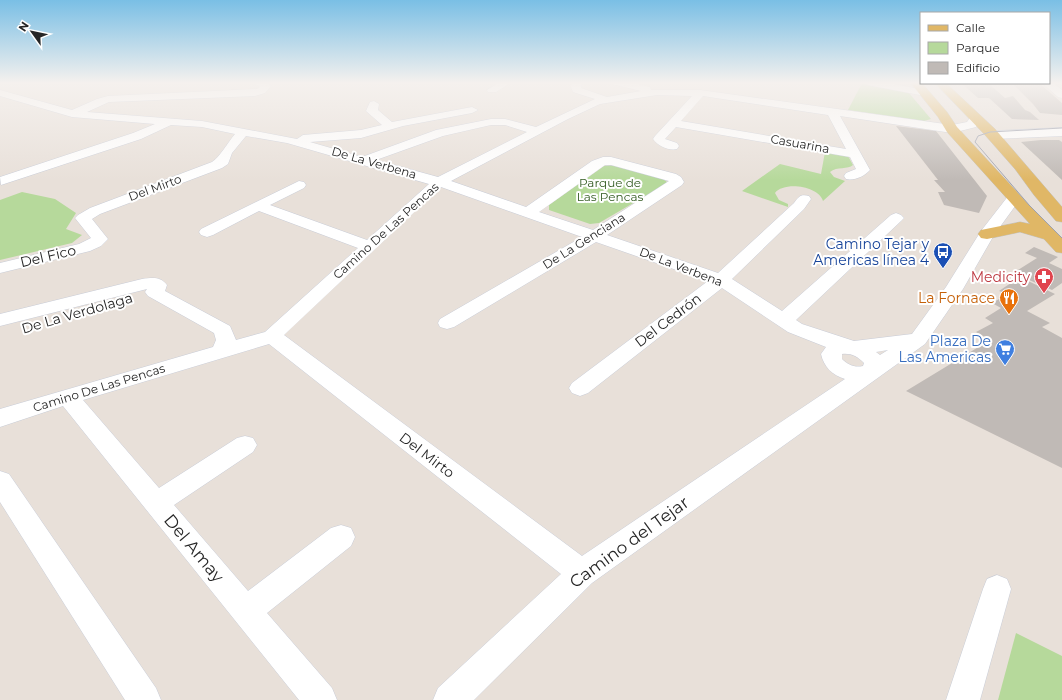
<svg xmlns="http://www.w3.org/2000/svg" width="1062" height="700" viewBox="0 0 1062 700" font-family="Montserrat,sans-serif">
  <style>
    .green { fill: #b6d99b }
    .building { fill: #c0bab6 }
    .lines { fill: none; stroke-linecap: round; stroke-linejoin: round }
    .minor-casing { stroke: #c8ccd7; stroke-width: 1 }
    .major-casing { stroke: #c2c2c2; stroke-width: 1 }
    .minor { fill: #fff; fill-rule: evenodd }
    .major { fill: #e0b766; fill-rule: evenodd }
    .tram { stroke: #9da1af; stroke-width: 1 }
    .labels { text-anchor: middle; stroke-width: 4; stroke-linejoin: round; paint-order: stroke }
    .far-street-label { font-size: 12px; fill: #262626; stroke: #fff }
    .far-park-label { font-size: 12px; fill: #325a20; stroke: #fff }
    .transit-label { font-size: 14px; fill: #164399; stroke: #fff; text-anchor: end }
    .street-label { font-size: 14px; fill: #262626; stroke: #fff }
    .health-label { font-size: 14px; fill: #be3a42; stroke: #fff; text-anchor: end }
    .food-label { font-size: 14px; fill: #c56008; stroke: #fff; text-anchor: end }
    .shop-label { font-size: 14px; fill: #366cbe; stroke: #fff; text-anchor: end }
    .near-street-label { font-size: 17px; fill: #262626; stroke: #fff }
  </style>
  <rect width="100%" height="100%" fill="#e8e0d9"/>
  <!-- green -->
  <g class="green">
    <polygon points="862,83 909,93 931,119 924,121 848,110"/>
    <path d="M825 152 848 156 853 165C848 170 837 166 830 172L834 177 845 181 823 201C819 186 784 181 775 193L779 200 788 204V207L742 191 780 164 821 174Z"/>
    <polygon points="615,165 663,179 667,182 666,184 599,223 590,224 549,210 549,205 604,166"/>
    <polygon points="22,192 55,199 76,213 66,229 82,235 72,243 0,260 0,200"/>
    <polygon points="1016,633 1062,656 1062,700 998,700"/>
  </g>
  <!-- building -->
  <g class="building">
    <polygon points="961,83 988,83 1005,98 1013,96 1025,110 1030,112 1039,120 1012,119 989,98 978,98"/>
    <polygon points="1012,83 1039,83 1062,103 1062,115 1040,113 1033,104"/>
    <polygon points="896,126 936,131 987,196 979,213 944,205 938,192 945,192 934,180 938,180"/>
    <polygon points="1041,140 1059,140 1062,142 1062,180 1021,142"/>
    <polygon points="1034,247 1058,257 1049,263 1062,269 1062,283 1052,290 1013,273 1037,258 1025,253"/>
    <polygon points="1020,277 1055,294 1027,311 1050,323 1042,327 1062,338 1062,468 906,391 990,340 976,332 993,323 985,318 1001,308 992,303 1008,294 999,291"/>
  </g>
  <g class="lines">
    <defs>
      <g id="minor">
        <path d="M253 82H266L271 86 265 93 255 96 109 102 87 112 202 121 297 139 303 135 361 130 382 125 366 111 370 102 374 101 379 104 378 110 392 122 472 107 478 110 472 113 403 126 361 138 310 142 362 157 436 130 491 119H505L536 127 595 99 573 92 571 87 572 82H582L581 88 607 97 641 91 612 84 611 82H629L650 87 651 90H700L952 125 967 122 971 116H979L981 118 976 127 952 133 840 116 870 170C865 176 854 181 846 179L844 176 846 173 856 169 850 157 676 127 665 139 677 143 679 146 677 149C669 151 658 146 653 139L655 136 692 96 657 95 600 104 568 119 451 181 526 207 592 161 603 157H611L676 174 681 177 684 182 682 185 607 235 718 273 794 203C799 196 801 194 809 196L811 199 804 209 732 279 782 311 891 215 896 213 901 215 904 218 901 221 796 320 802 324 854 341 912 334 946 287 981 231 1009 195 1014 194 1019 195 1021 198 994 235 963 289 925 344 592 583 474 700H433L438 688 561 574 269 344 83 400 159 488 237 438 245 436 253 438 257 445 253 452 174 505 248 591 331 528 341 525 351 528 355 537 351 546 267 613 332 688 337 700H299L63 406 0 427V409L213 347 216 340 214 333 148 296 145 292 147 289 0 326V314L142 279C152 278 160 276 167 285L165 291 230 326 236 340 265 332 358 248 259 211 213 235 207 237 201 235 199 232 201 229 299 181 304 182 306 185 304 188 270 205 367 240 429 184 287 143 246 136 232 153 228 164 222 168 100 214 92 219 108 239 101 246 90 251 0 273V263L79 244 91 238 75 218 78 215 90 208 212 162C219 158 229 141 235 134L202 127 171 125 141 139 1 185 0 177 133 133 155 124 72 117 0 96V90L72 110 97 99 108 96 257 89 260 87ZM703 96 828 115 846 149 681 121ZM491 125H505L527 132 438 177 376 160 443 136ZM605 165H611L669 181 593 230 539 212ZM441 187 582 237 440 319 438 323 440 327 447 329 454 327 596 242 708 281 572 383 569 388 572 393 580 396 588 393 722 288 788 332 826 347 821 354C824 367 832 375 845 379L582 556 284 335ZM888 350 880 355 876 352ZM842 354C851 353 857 356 864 363L863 366C855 368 848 365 842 359Z"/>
        <polygon points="500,82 512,82 496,92 488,92 487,90"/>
        <polygon points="863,82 883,82 925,90 930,93 925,96 868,85"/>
        <polygon points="1049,82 1052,82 1062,90 1062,98 1058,97 1042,83"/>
        <polygon points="1062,128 1062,136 993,139 989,138 987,135 989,132 993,131"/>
        <polygon points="0,471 9,474 156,688 161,700 125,700 0,502"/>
        <polygon points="997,575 1007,579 1011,589 980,700 946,700 983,589 987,579"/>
      </g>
      <g id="major">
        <polygon points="910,82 921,82 947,112 957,127 1029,205 1062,238 1062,253 1056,252 1044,239 1020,232 987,239 981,238 978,234 981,230 1020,222 1030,224 947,132 938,117"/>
        <polygon points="935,83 946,83 995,129 1062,207 1062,222 1056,221 1034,195 1015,169 985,135"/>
      </g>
    </defs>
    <!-- minor casing -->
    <use href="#minor" class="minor-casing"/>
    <!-- major casing -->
    <use href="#major" class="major-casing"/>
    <!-- minor -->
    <use href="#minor" class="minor"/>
    <!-- major -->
    <use href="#major" class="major"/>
    <!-- tram -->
    <polyline class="tram" points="1062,128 990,132 978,136 975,142 1029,205 1062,238"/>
  </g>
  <!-- sky -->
  <linearGradient id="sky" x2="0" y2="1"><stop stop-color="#7abfe5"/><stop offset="0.46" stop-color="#f5f1ee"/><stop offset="1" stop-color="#f5f1ee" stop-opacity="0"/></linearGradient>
  <rect width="1062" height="180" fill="url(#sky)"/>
  <!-- icons -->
  <defs>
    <symbol id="bus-pin" viewBox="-11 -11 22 30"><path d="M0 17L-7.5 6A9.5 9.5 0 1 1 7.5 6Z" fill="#1a4fb4" stroke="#fff"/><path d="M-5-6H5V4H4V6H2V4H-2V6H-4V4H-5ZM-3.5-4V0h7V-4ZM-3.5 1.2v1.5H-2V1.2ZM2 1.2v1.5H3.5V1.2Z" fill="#fff"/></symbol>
    <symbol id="pharmacy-pin" viewBox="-11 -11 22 30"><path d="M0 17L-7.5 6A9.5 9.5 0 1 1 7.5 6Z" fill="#e0444e" stroke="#fff"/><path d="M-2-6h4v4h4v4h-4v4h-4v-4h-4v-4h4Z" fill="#fff"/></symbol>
    <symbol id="restaurant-pin" viewBox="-11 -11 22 30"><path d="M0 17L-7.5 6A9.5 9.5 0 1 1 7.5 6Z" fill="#e8710a" stroke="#fff"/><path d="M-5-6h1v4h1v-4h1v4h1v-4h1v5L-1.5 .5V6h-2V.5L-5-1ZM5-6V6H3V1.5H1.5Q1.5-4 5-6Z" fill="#fff"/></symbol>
    <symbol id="supermarket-pin" viewBox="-11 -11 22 30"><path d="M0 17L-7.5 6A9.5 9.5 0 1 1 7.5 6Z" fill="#3f7fe0" stroke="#fff"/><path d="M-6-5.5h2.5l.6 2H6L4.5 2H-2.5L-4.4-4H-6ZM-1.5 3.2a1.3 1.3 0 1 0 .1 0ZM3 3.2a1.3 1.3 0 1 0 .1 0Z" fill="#fff"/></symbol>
  </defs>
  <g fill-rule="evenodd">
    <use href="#bus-pin" x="932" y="241" width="22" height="30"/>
    <use href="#pharmacy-pin" x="1033" y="266" width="22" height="30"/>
    <use href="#restaurant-pin" x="998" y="287" width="22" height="30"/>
    <use href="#supermarket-pin" x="994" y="338" width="22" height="30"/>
  </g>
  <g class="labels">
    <!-- far-street labels -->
    <g class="far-street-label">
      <text transform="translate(800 144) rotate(10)" y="4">Casuarina</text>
      <text transform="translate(374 163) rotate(16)" y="4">De La Verbena</text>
      <text transform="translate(155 188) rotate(-20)" y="4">Del Mirto</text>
      <text transform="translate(386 231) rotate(-42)" y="4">Camino De Las Pencas</text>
      <text transform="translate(584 241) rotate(-32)" y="4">De La Genciana</text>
      <text transform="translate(681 267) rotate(21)" y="4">De La Verbena</text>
      <text transform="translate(99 388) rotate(-17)" y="4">Camino De Las Pencas</text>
    </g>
    <!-- far-park labels -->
    <g class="far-park-label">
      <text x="610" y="187">Parque de<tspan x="610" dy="14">Las Pencas</tspan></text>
    </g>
    <!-- transit labels -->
    <g class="transit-label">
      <text x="929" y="249">Camino Tejar y<tspan x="929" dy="16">Americas línea 4</tspan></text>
    </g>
    <!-- street labels -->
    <g class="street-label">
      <text transform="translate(48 256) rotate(-13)" y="5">Del Fico</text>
      <text transform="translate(77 313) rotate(-16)" y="5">De La Verdolaga</text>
      <text transform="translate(668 320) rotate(-37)" y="5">Del Cedrón</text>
      <text transform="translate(427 455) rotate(37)" y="5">Del Mirto</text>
    </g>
    <!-- health labels -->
    <g class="health-label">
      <text x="1030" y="282">Medicity</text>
    </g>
    <!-- food labels -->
    <g class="food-label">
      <text x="995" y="303">La Fornace</text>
    </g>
    <!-- shop labels -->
    <g class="shop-label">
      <text x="991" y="346">Plaza De<tspan x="991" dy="16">Las Americas</tspan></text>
    </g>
    <!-- near-street labels -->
    <g class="near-street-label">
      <text transform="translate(629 542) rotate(-36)" y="6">Camino del Tejar</text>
      <text transform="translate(194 548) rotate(50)" y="6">Del Amay</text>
    </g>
  </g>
  <!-- legend -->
  <rect x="920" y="12" width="130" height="72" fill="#ffffff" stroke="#a8a8a8"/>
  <rect x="928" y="25" width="20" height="6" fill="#e0b766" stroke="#a8a8a8"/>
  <text x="956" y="32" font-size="12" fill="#262626">Calle</text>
  <rect x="928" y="42" width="20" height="12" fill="#b6d99b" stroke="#a8a8a8"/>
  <text x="956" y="52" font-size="12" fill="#262626">Parque</text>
  <rect x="928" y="62" width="20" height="12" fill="#c0bab6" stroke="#a8a8a8"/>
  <text x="956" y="72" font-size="12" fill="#262626">Edificio</text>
  <!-- north arrow -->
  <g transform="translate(32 32) rotate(303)" stroke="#ffffff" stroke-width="3" paint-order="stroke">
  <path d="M0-3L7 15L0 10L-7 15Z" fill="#262626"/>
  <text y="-6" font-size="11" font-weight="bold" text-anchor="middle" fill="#262626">N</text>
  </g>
</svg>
